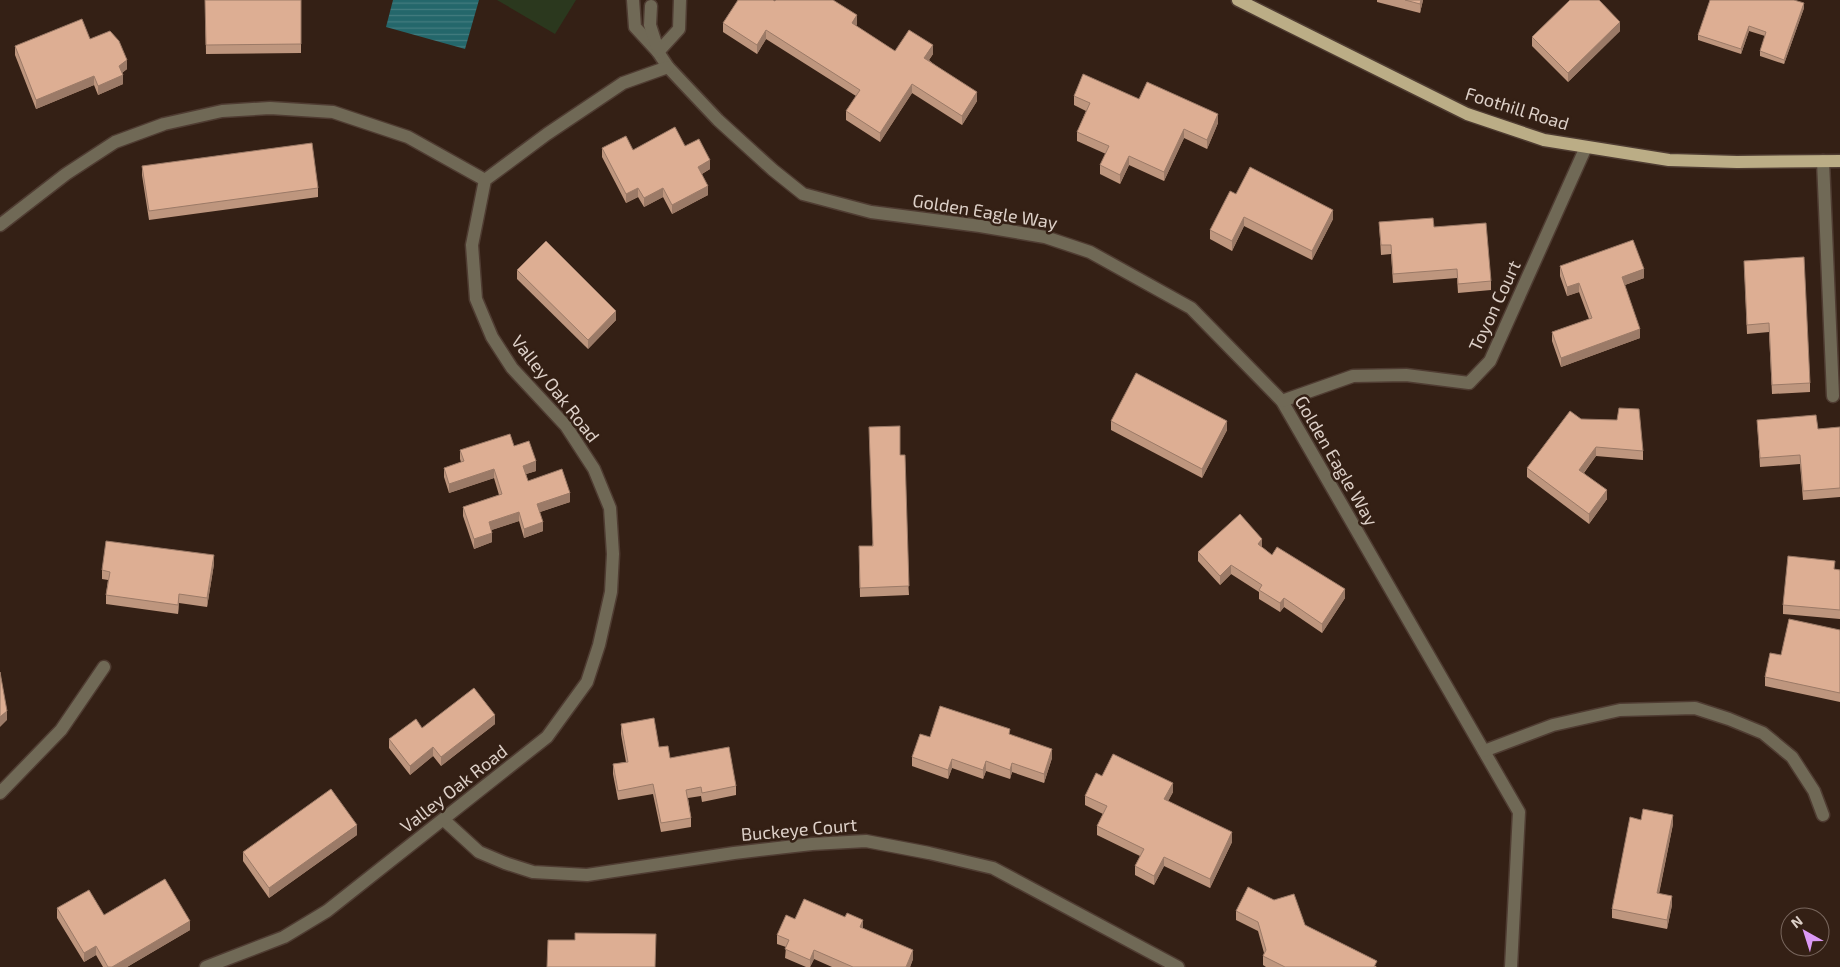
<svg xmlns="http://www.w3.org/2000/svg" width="1840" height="967" viewBox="0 0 1840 967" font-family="'Exo 2',sans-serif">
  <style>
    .park { fill: #2b381e }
    .water { fill: url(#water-rules) }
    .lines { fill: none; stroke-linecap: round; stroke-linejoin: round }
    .minor-casing { stroke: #4f3c32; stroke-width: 15 }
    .major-casing { stroke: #4f3c32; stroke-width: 15 }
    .minor { stroke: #706956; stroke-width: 12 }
    .major { stroke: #bbad86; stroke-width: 12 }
    .wall { fill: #be967e }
    .shaded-wall { fill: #9b7a67 }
    .building { fill: #ddae93; stroke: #9b7a67 }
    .labels { text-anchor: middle; stroke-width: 5; stroke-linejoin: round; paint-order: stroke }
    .street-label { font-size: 18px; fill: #ddd0c8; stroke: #342015 }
  </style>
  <defs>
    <pattern id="water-rules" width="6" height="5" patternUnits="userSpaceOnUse" patternTransform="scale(1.25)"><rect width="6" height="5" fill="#24676b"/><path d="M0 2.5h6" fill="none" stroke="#437c7f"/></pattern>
  </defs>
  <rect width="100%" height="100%" fill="#342015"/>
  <!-- park -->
  <polygon class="park" points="497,0 576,0 555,34"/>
  <!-- water -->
  <polygon class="water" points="393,0 479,0 465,49 386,27"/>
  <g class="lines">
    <defs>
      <g id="minor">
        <polyline points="633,0 635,27 658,52 668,67 718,120 773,170 803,194 871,212 980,226 1045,237 1090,252 1191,308 1282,401 1519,812 1511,967"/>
        <polyline points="651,6 650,25 658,50"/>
        <polyline points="658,52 679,29 680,0"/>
        <polyline points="1823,161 1833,396"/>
        <polyline points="0,225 66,174 115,142 164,124 222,111 270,108 333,112 408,137 485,180"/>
        <polyline points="1282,401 1353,376 1406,375 1469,383 1490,361 1586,147"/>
        <polyline points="1484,751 1553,725 1620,710 1695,708 1729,719 1763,733 1792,757 1814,791 1823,815"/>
        <polyline points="0,793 61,730 104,667"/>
        <polyline points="444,820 479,852 505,863 533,872 587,875 734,853 812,844 866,841 929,853 993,868 1178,967"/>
        <polyline points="206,967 284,937 327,911 547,737 587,682 599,645 611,592 613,554 610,508 594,469 566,426 512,368 492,337 476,299 472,245 485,180 547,134 623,83 668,67"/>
      </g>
      <polyline id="major" points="1238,0 1467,114 1544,140 1669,160 1737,162 1840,161"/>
    </defs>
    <!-- minor casing -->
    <use href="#minor" class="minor-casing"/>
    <!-- major casing -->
    <use href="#major" class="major-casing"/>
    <!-- minor -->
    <use href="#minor" class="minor"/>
    <!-- major -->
    <use href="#major" class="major"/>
  </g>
  <!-- wall -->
  <g class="wall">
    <polygon points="205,0 301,0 301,53 206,54"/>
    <polygon points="1377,0 1423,0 1420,13 1377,2"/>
    <polygon points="775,1 857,24 856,26 895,51 933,54 929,60 977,101 962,125 912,93 880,142 846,120 846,111 856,96 766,39 757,54 723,32 723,23"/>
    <polygon points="1804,8 1784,64 1760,56 1760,51 1765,36 1749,31 1741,54 1698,40 1698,35"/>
    <polygon points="1620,31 1568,82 1532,46 1532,37"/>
    <polygon points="90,39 127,69 122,73 123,84 98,95 94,85 36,109 15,55 15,46"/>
    <polygon points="1074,96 1139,99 1218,123 1207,149 1184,138 1164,181 1129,165 1120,184 1100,174 1100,165 1106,154 1077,141 1077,132 1086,111 1074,105"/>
    <polygon points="685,146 710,169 702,174 708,195 672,214 663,197 644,207 638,197 626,203 602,157 602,148 633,150"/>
    <polygon points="142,166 318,188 318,197 149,220 142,175"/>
    <polygon points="1236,194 1333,219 1312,260 1244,226 1232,251 1210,239 1210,230"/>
    <polygon points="1379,222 1434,227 1491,281 1491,290 1458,293 1457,278 1393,283 1391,254 1381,255"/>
    <polygon points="1744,261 1810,383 1810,392 1772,394 1769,332 1747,334"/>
    <polygon points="1560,266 1644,278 1625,285 1640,338 1561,367 1552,341 1552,332 1589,319 1579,292 1567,296 1560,276"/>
    <polygon points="517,270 616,320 588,349 517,279"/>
    <polygon points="1581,419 1643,451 1643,460 1596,456 1584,473 1607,499 1589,524 1527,477 1527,468"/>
    <polygon points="1757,420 1818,429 1840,427 1840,497 1803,500 1800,464 1760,467"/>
    <polygon points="1111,421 1227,430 1202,478 1111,430"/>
    <polygon points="514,446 536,471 526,474 528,481 570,502 540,512 543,531 524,538 519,521 491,530 492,542 474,549 463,516 463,507 499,495 494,478 449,493 444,477 444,468 461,462 460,459 460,450"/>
    <polygon points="900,455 909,595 860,597 859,555 872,546"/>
    <polygon points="1262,547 1272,555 1345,598 1322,633 1284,607 1280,612 1259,599 1259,592 1231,574 1220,585 1198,561 1198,552"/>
    <polygon points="214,564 207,607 179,603 178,614 106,604 106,595 108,580 102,579 102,570"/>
    <polygon points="1835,569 1840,570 1840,619 1783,614 1783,605"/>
    <polygon points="1840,630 1840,702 1765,686 1765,677 1781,655"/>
    <polygon points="495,724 441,766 433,756 410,775 389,748 389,739 422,728"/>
    <polygon points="621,724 659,747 670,758 736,786 736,795 702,802 701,796 688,798 691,818 691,827 661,832 653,794 618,800 613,774 613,764 626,762 621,734"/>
    <polygon points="1010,735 1052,758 1044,783 1012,772 1010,779 986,771 983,779 952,768 948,779 912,766 912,757 930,737"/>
    <polygon points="1102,776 1173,792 1168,801 1232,842 1210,888 1164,866 1154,885 1135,875 1135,866 1140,856 1097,835 1097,826 1103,814 1085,805 1085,796"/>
    <polygon points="1641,820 1673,824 1659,894 1672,905 1667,929 1612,918 1612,909"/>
    <polygon points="357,835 269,898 243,861 243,852"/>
    <polygon points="57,908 104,915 190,930 127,967 103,967 96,955 84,962 57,918"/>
    <polygon points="1236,911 1305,925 1377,967 1266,967 1263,965 1263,956 1264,953 1258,931 1236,920"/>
    <polygon points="863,928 913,959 910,967 832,967 814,959 810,967 806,967 785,958 786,947 777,944 777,935"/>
  </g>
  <!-- shaded-wall -->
  <g class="shaded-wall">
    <polygon points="1421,0 1423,0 1420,13 1420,4"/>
    <polygon points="1804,3 1804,8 1784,64 1784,60"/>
    <polygon points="857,15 857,24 852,32 852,23"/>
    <polygon points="1620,22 1620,31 1568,82 1568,73"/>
    <polygon points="1749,26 1749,31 1741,54 1741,49"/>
    <polygon points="766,30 766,39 757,54 757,45"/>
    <polygon points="933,45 933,54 924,67 924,58"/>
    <polygon points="127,60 127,69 119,75 119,66"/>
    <polygon points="123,75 123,84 98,95 98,86"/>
    <polygon points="94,76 94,85 36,109 36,100"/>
    <polygon points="912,84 912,93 880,142 880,133"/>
    <polygon points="977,92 977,101 962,125 962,116"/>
    <polygon points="1218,114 1218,123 1207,149 1207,140"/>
    <polygon points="1184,129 1184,138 1164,181 1164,172"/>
    <polygon points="1129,156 1129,165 1120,184 1120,175"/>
    <polygon points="710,160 710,169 698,176 698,167"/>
    <polygon points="708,186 708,195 672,214 672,205"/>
    <polygon points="638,188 638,197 626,203 626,194"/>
    <polygon points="663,188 663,197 644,207 644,198"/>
    <polygon points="1333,210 1333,219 1312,260 1312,251"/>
    <polygon points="1244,217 1244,226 1232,251 1232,241"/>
    <polygon points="1644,269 1644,278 1622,286 1622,277"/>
    <polygon points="1579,283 1579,292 1567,296 1567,287"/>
    <polygon points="616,311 616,320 588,349 588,340"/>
    <polygon points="1640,329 1640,338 1561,367 1561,358"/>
    <polygon points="1227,421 1227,430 1202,478 1202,469"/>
    <polygon points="1596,447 1596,456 1579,479 1579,470"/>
    <polygon points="536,461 536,471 523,475 523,466"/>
    <polygon points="494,469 494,478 449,493 449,484"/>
    <polygon points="1607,490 1607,499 1589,524 1589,514"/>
    <polygon points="570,493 570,502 537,513 537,504"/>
    <polygon points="519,512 519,521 489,531 489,522"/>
    <polygon points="543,522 543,531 524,538 524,529"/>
    <polygon points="492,533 492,542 474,549 474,539"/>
    <polygon points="1262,539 1262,548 1258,544"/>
    <polygon points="214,555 214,564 207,607 207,598"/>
    <polygon points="1231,565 1231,574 1220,585 1220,576"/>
    <polygon points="1345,589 1345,598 1322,633 1322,624"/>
    <polygon points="179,594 179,603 178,614 178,605"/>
    <polygon points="1284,598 1284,607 1280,612 1280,603"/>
    <polygon points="7,711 7,720 0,727 0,717"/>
    <polygon points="495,715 495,724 441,766 441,757"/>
    <polygon points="433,747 433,756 410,775 410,766"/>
    <polygon points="1052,749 1052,758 1044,783 1044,774"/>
    <polygon points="952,759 952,768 948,779 948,770"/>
    <polygon points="986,761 986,771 983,779 983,770"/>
    <polygon points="1012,763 1012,772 1010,779 1010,770"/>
    <polygon points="1173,783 1173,792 1164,809 1164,799"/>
    <polygon points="1673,815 1673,824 1657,902 1657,893"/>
    <polygon points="357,825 357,835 269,898 269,888"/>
    <polygon points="1232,832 1232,842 1210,888 1210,879"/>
    <polygon points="1164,857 1164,866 1154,885 1154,876"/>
    <polygon points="1672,896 1672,905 1667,929 1667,920"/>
    <polygon points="863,920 863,929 860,927"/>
    <polygon points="190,921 190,930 127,967 112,967"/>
    <polygon points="96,946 96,955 84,962 84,953"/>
    <polygon points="814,950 814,959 810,967 810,960"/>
    <polygon points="913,950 913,959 910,967 906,967"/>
  </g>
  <!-- building -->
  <g class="building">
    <polygon points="205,0 301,0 301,44 206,45"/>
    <polygon points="738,0 773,0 775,1 776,0 833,0 857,15 852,23 895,51 909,30 933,45 924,58 977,92 962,116 912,84 880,133 846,111 860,90 766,30 757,45 723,23"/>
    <polygon points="1405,0 1421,0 1420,4"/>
    <polygon points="1570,0 1599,0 1620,22 1568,73 1532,37"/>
    <polygon points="1710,0 1794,0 1804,3 1784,60 1760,51 1766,32 1749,26 1741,49 1698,35"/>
    <polygon points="82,19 90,39 110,31 119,41 127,60 119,66 123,75 98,86 94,76 36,100 15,46"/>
    <polygon points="1083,74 1139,99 1147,82 1218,114 1207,140 1184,129 1164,172 1129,156 1120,175 1100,165 1109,146 1077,132 1090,103 1074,96"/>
    <polygon points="675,127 685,146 699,139 710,160 698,167 708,186 672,205 663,188 644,198 638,188 626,194 602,148 626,136 633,150"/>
    <polygon points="312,143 318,188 149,211 142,166"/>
    <polygon points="1250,167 1333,210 1312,251 1244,217 1232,241 1210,230 1230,191 1236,194"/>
    <polygon points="1433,218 1434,227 1486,223 1491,281 1458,284 1457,269 1393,274 1391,245 1381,245 1379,222"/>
    <polygon points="1633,240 1644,269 1622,277 1640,329 1561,358 1552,332 1592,318 1579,283 1567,287 1560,266"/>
    <polygon points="546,241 616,311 588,340 517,270"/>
    <polygon points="1804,257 1810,383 1772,385 1769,323 1747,325 1744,261"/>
    <polygon points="1136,373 1227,421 1202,469 1111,421"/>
    <polygon points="1619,408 1639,409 1643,451 1596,447 1579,470 1607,490 1589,514 1527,468 1570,411 1581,419 1617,420"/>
    <polygon points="1816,415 1818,429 1840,427 1840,488 1803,491 1800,455 1760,458 1757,420"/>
    <polygon points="900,426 900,455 905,455 909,586 860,588 859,546 873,546 869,427"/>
    <polygon points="510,434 514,446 529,441 536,461 523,466 528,481 562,469 570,493 537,504 543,522 524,529 519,512 489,522 492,533 474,539 463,507 502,494 494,469 449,484 444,468 464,461 460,450"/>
    <polygon points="1240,514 1262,539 1258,544 1272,555 1277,547 1345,589 1322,624 1284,598 1280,603 1259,590 1262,585 1231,565 1220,576 1198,552"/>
    <polygon points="106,541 214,555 207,598 179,594 178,605 106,595 110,572 102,570"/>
    <polygon points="1788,556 1835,561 1834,569 1840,570 1840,610 1783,605"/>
    <polygon points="1789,619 1840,630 1840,693 1765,677 1770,653 1781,655"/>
    <polygon points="0,672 7,711 0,717"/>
    <polygon points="474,688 495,715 441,757 433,747 410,766 389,739 416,719 422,728"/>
    <polygon points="940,706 1010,729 1009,734 1052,749 1044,774 1012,763 1010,770 986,761 983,770 952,759 948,770 912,757 920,734 930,737"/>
    <polygon points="654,718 659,747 668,746 670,758 729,747 736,786 702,793 701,787 686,790 691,818 661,823 653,784 618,791 613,764 628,762 621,724"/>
    <polygon points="1113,754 1173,783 1164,799 1232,832 1210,879 1164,857 1154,876 1135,866 1144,849 1097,826 1107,806 1085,796 1096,773 1102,776"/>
    <polygon points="331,789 357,825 269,888 243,852"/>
    <polygon points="1643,809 1673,815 1657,893 1672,896 1667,920 1612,909 1630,817 1641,820"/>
    <polygon points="165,879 190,921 112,967 108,967 96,946 84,953 57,908 89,890 104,915"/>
    <polygon points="1248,887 1274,900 1294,894 1305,925 1377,961 1374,967 1285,967 1263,956 1266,950 1258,922 1236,911"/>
    <polygon points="804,899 845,917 847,913 863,920 860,927 913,950 906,967 853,967 814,950 810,960 785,949 789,940 777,935 786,915 795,919"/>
    <polygon points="575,933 656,934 655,967 547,967 548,940 575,940"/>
  </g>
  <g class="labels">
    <!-- street labels -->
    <g class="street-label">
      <text transform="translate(1517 109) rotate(17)" y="6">Foothill Road</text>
      <text transform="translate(985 212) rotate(9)" y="6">Golden Eagle Way</text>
      <text transform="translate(1495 306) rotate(-65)" y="6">Toyon Court</text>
      <text transform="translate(555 389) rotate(52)" y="6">Valley Oak Road</text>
      <text transform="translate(1336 461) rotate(60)" y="6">Golden Eagle Way</text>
      <text transform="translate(454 789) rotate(-38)" y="6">Valley Oak Road</text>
      <text transform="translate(799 830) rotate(-5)" y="6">Buckeye Court</text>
    </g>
  </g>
  <!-- north arrow -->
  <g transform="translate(1805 932) rotate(321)"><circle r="24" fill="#342015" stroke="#78665d"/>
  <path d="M0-4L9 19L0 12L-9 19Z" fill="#db99f5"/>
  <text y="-8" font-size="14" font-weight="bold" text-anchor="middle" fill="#ddd0c8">N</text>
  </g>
</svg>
